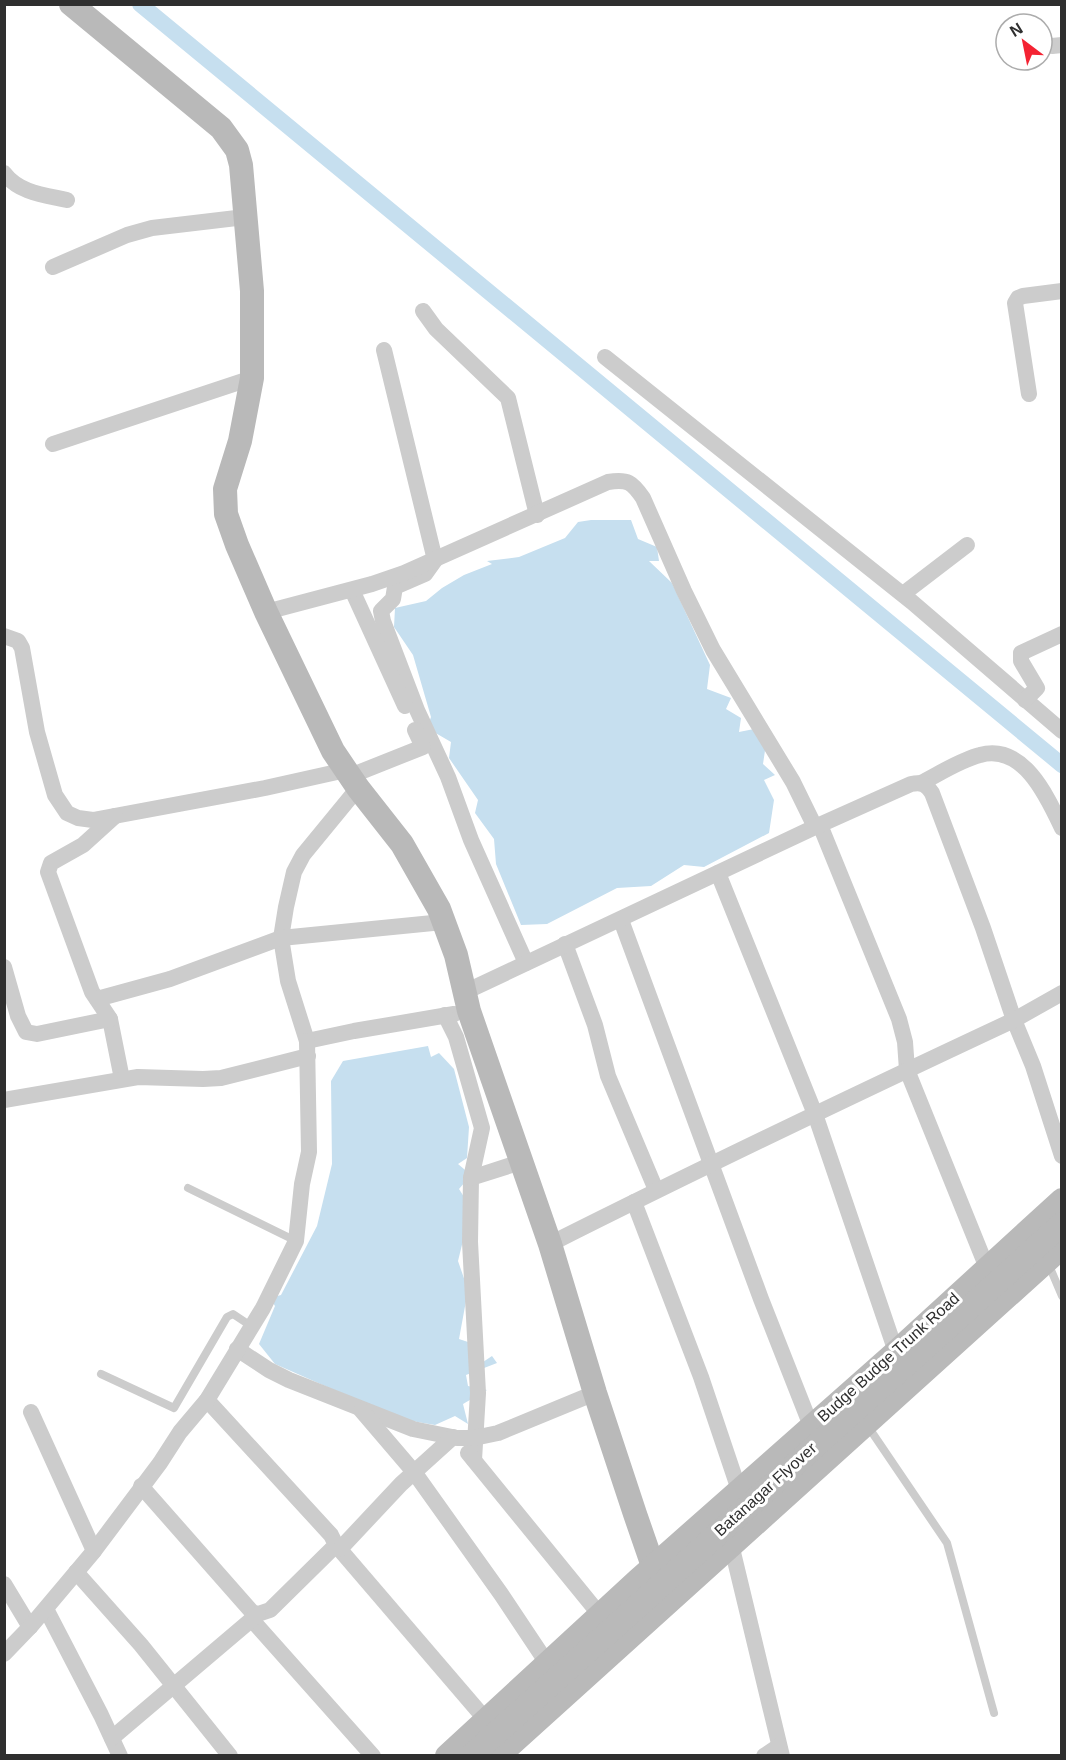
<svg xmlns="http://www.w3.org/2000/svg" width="1066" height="1760" viewBox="0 0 1066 1760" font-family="Helvetica,sans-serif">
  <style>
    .water { fill: #c6dfef }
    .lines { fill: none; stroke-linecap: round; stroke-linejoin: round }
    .canal { stroke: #c6dfef; stroke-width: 16 }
    .lane { stroke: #ccc; stroke-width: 8 }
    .street { stroke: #ccc; stroke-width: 16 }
    .secondary { stroke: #b9b9b9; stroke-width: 24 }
    .secondary-bridge { stroke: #b9b9b9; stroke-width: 24 }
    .labels { text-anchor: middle; stroke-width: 6; stroke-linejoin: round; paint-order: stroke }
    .street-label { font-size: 16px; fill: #2f2f2f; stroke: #fff }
  </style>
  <rect width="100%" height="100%" fill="#fff"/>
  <!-- water -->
  <g class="water">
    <polygon points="591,520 631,520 638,539 657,547 659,561 649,561 672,583 710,665 707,689 731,698 726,709 741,718 739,732 759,728 767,737 763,764 775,775 764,780 774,800 769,833 704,867 684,865 651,886 617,888 547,924 521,925 496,864 494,839 475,813 478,800 449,758 451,742 427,728 431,717 413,655 394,627 395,608 426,601 442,588 464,575 492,564 487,561 519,557 565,538 578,522"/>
    <polygon points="428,1046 431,1057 439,1053 454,1069 469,1127 467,1158 458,1164 471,1175 459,1189 471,1208 458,1261 468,1290 459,1339 474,1344 474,1368 492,1356 497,1363 466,1375 468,1386 487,1390 463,1404 468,1424 455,1416 435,1425 400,1419 275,1364 259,1344 275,1306 270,1298 281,1295 317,1226 332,1164 331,1081 343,1061"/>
  </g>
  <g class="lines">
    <!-- canal -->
    <polyline class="canal" points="140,4 1062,765"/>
    <!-- lane -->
    <g class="lane">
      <polyline points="188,1188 296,1241"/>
      <polyline points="1048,1263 1062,1296"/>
      <polyline points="101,1374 174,1408 227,1317 233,1314 251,1326"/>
      <polyline points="867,1425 947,1543 994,1713"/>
    </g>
    <!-- street -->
    <g class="street">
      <polyline points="1052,46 1062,45"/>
      <path d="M4 173C19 193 44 195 67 200"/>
      <polyline points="53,267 127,235 152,228 245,217"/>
      <polyline points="423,311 436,329 508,398 537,515"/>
      <polyline points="384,350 435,560 425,574 395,587 393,599 381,611 383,621 417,710 448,777 471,840 526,963"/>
      <polyline points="605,357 912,602 1062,731"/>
      <polyline points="1029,394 1015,303 1018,298 1023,296 1062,291"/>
      <polyline points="53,444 252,378"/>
      <polyline points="352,590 405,706"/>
      <polyline points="903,594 967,545"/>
      <path d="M266 612 372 584 404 573 608 482C628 479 632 482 643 498L684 591 713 650 793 782 815 827"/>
      <polyline points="4,636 18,641 22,648 37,732 55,795 67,813 78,818 93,820 265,788 346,770"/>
      <polyline points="1025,700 1037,688 1021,661 1021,653 1062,634"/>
      <polyline points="350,776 423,747 415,730"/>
      <path d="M921 783C939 774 960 760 980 755 1023 743 1047 796 1062 828"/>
      <polyline points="358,788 303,855 294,872 286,907 281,938 288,981 307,1041 354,1031 454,1014"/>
      <polyline points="115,816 83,845 51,863 48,872 92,992 110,1019 122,1079"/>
      <polyline points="820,825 899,1019 905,1042 907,1070 987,1268"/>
      <polyline points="718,873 815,1114 896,1352"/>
      <polyline points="621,920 761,1299 811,1426"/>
      <polyline points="565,944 595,1025 608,1076 656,1190"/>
      <polyline points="4,967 18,1016 26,1032 37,1034 110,1019"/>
      <path d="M465 992 815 827 911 784C922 782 926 784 932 793L983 928 1014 1020 1033 1066 1062 1156"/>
      <polyline points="97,999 170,979 281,938 443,922"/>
      <polyline points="445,1015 456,1037 482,1128 471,1178 470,1242 478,1393 474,1460"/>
      <polyline points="4,1100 138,1077 203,1079 221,1078 308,1056"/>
      <polyline points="471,1178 521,1162"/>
      <polyline points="634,1202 701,1377 739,1490"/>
      <path d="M550 1244C703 1167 858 1093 1014 1020L1062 993"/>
      <polyline points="237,1349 269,1370 289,1380 413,1429 457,1438 474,1438 498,1433 595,1393"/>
      <polyline points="361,1410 414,1472 501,1594 547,1663"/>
      <polyline points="31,1412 94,1551"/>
      <polyline points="468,1453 600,1615"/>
      <polyline points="141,1486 252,1612 258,1614 270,1610 336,1545 331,1535 207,1400"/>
      <polyline points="727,1539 731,1544 782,1756"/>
      <polyline points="336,1545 486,1720"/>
      <polyline points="340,1549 401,1484 453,1437"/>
      <polyline points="76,1572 141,1645 230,1756"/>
      <polyline points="4,1584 30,1627"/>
      <polyline points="46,1609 101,1715 120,1756"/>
      <polyline points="252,1620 373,1756"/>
      <polyline points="4,1654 30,1627 94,1551 160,1463 180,1432 207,1400 263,1308 296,1241 302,1184 309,1152 307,1041"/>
      <polyline points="112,1738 258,1614"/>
      <polyline points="764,1756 779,1746"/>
    </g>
    <!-- secondary -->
    <g class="secondary">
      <polyline points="71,4 221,128 237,150 241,165 252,291 252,378 240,441 225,489 226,514 237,545 266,612 333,751 358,788 402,844 439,909 456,955 469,1011 550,1244 595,1393 635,1514 653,1566 677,1593"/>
      <polyline points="447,1756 638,1580 896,1352 1062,1200"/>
      <polyline points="498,1756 1062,1247"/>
    </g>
    <!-- secondary-bridge -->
    <polyline class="secondary-bridge" points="471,1756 1062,1224"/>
  </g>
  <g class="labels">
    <!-- street labels -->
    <g class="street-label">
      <text transform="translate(888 1357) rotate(-42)" y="6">Budge Budge Trunk Road</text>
      <text transform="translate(765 1489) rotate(-42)" y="6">Batanagar Flyover</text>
    </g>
  </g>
  <!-- border -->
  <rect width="1066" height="1760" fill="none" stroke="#2f2f2f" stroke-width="12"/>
  <!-- north arrow -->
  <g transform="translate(1024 42) rotate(328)"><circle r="28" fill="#ffffff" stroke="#acacac" stroke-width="1.5"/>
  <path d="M0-4.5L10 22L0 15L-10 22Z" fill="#f42333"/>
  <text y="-9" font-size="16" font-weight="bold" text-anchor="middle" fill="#2f2f2f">N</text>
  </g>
</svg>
